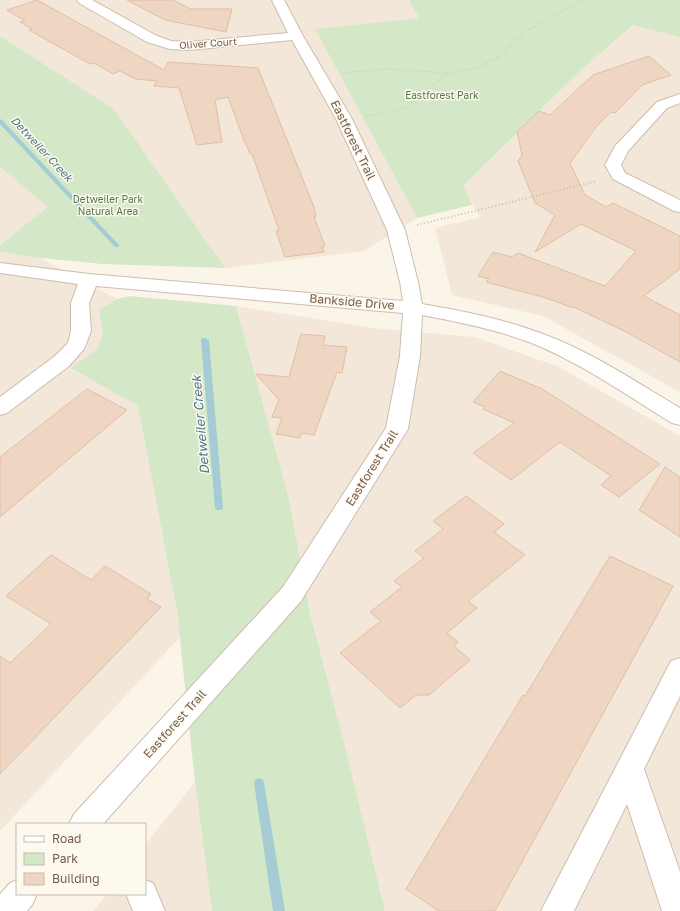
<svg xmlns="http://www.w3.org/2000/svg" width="680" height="911" viewBox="0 0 680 911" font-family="'Golos Text',sans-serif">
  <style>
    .residential { fill: #f2e7d8 }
    .green { fill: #d4e8c8 }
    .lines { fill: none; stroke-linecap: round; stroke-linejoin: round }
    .stream { fill: #a5ccd5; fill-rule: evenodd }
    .building { fill: #efd6c2; stroke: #e1bea4 }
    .minor-casing { stroke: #cdbdaf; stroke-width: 2 }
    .path-far1 { stroke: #d4b9a5; stroke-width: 1.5; stroke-dasharray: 0.5 2; stroke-linecap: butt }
    .path { stroke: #d4b9a5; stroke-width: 2; stroke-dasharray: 1 2.5; stroke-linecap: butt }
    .minor { fill: #fff; fill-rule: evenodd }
    .labels { text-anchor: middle; stroke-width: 3; stroke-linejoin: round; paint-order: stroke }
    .far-street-label { font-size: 10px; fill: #745d4e; stroke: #fef9ef }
    .far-park-label { font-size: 10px; fill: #547946; stroke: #fef9ef }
    .far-water-label { font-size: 11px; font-style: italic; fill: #497986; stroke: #fef9ef }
    .street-label { font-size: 12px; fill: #745d4e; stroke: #fef9ef }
    .water-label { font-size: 13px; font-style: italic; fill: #497986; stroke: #fef9ef }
  </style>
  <rect width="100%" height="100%" fill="#fbf5e9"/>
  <!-- residential -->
  <g class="residential">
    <polygon points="0,0 409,0 419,18 315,29 417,218 364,251 225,268 114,109 0,36"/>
    <polygon points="643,17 680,31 680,392 543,316 452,295 435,228 481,217 472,205 464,185 580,71"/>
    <polygon points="0,167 49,207 0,245"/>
    <polygon points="0,252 40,258 117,299 99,310 103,334 97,349 71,368 138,405 177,611 180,637 0,831"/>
    <polygon points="236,306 372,328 474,337 557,366 680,436 680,911 385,911 347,754 310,613 289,499"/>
    <polygon points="195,782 212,911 93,911 107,894 145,894 145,845"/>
  </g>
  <!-- green -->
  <g class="green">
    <polygon points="409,0 680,0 680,37 633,25 580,71 464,185 472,205 417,218 315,29 419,18"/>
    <polygon points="0,36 114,109 225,268 102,264 40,258 0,252 0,245 48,207 0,167"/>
    <polygon points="130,296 236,306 289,499 310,613 347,754 385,911 212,911 195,782 177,611 138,406 71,368 97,349 103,334 99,310 117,299"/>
  </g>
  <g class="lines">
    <!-- stream -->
    <g class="stream">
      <polygon points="0,119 2,120 119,245 119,247 115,247 0,124"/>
      <polygon points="202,338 205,338 209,340 223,508 222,510 216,510 215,508 201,340"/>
      <polygon points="259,778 263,780 264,783 285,911 273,911 254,783 255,780"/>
    </g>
  </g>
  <!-- building -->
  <g class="building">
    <polygon points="37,0 164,70 168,62 258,68 314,207 316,217 314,217 325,246 322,247 324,252 285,257 276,231 279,230 252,154 250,154 244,140 228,97 215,100 222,142 197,145 179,88 154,86 157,81 135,79 120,71 113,74 94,63 90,64 29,30 32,29 20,22 25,21 7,10"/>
    <polygon points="127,0 173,0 191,9 232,9 226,32 165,20"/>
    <polygon points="649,56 671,75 642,85 615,113 611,112 596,127 570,163 585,195 606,207 613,203 680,236 680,269 644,296 680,315 680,362 626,332 574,307 573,308 546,298 486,282 489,279 478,276 493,252 512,257 518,253 605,286 636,251 581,224 535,252 555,215 535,203 518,161 522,155 517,132 539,111 550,115 593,75"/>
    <polygon points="301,334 325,336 323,345 347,347 342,373 337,372 314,435 302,433 300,438 276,434 282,418 272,417 279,400 256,374 289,377"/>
    <polygon points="500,371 542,389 660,464 619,497 601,485 611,476 560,442 511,480 473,453 514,423 483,409 485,407 473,402"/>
    <polygon points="87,389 127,410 0,517 0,457"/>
    <polygon points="665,467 680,477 680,537 639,510"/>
    <polygon points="466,496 504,524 494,532 525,555 468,601 477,608 447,633 458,642 454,646 470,660 429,695 416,695 400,708 340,653 381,621 370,612 402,587 394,581 424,558 415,551 443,529 433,521"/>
    <polygon points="51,555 91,580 105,566 151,594 147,599 161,607 0,774 0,656 10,663 51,624 6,596"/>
    <polygon points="610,556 673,586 495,911 439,911 406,889 523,695 525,696"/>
  </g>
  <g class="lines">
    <defs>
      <g id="minor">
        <path d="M77 0H92L157 36 171 41 189 42 288 33 272 0H284L303 36 352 119 405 230 418 282 422 304C463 311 504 319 543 334 592 352 636 382 680 408V425L672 423C626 395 580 362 529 342 494 329 458 322 422 315L420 356 408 429 301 601 103 824H69L74 814 283 587 386 428 400 356 403 313 96 286 89 303 91 331 84 349 69 366 7 413 0 415V397L55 356 68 343 71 331V303L78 284 0 273V263L89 274 403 301 400 282 387 230 336 119 292 40 189 50 170 49 147 42 79 3Z"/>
        <polygon points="680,94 680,103 667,108 628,151 621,165 625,173 680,200 680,212 674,211 613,179 605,165 615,146 657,102"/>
        <polygon points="680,658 680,696 644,769 680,872 680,911 662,911 627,804 574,911 541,911 671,661"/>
        <polygon points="17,880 17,894 37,894 32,905 27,911 0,911 0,894 10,883"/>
        <polygon points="145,880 153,883 165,911 133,911 126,894 145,894"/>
      </g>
    </defs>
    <!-- minor casing -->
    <use href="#minor" class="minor-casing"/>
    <!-- path-far1 -->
    <g class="path-far1">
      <polyline points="342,73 385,69 449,73 475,68 496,59 526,31 583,0"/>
      <polyline points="366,116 394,111 409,105 448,73"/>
    </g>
    <!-- path -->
    <polyline class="path" points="417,225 597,181"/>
    <!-- minor -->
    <use href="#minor" class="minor"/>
  </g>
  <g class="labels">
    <!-- far-street labels -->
    <g class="far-street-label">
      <text transform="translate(208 43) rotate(-4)" y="4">Oliver Court</text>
    </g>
    <!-- far-park labels -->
    <g class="far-park-label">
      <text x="442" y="99">Eastforest Park</text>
      <text x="108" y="203">Detweiler Park<tspan x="108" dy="12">Natural Area</tspan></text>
    </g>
    <!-- far-water labels -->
    <g class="far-water-label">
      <text transform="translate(42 149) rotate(47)" y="4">Detweiler Creek</text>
    </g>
    <!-- street labels -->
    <g class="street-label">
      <text transform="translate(353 140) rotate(64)" y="4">Eastforest Trail</text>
      <text transform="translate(352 302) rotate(5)" y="4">Bankside Drive</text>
      <text transform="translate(372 468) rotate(-58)" y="4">Eastforest Trail</text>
      <text transform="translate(175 724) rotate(-48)" y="4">Eastforest Trail</text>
    </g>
    <!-- water labels -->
    <g class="water-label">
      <text transform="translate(200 425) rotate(-95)" y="5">Detweiler Creek</text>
    </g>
  </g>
  <!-- legend -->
  <rect x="16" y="823" width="130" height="72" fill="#fef9ef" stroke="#c7bbaf"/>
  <rect x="24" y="836" width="20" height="6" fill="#ffffff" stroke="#c7bbaf"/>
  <text x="52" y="843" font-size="12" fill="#745d4e">Road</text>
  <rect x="24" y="853" width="20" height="12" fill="#d4e8c8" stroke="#c7bbaf"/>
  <text x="52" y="863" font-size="12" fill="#745d4e">Park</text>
  <rect x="24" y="873" width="20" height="12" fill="#efd6c2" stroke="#c7bbaf"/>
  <text x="52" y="883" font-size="12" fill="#745d4e">Building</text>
</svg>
